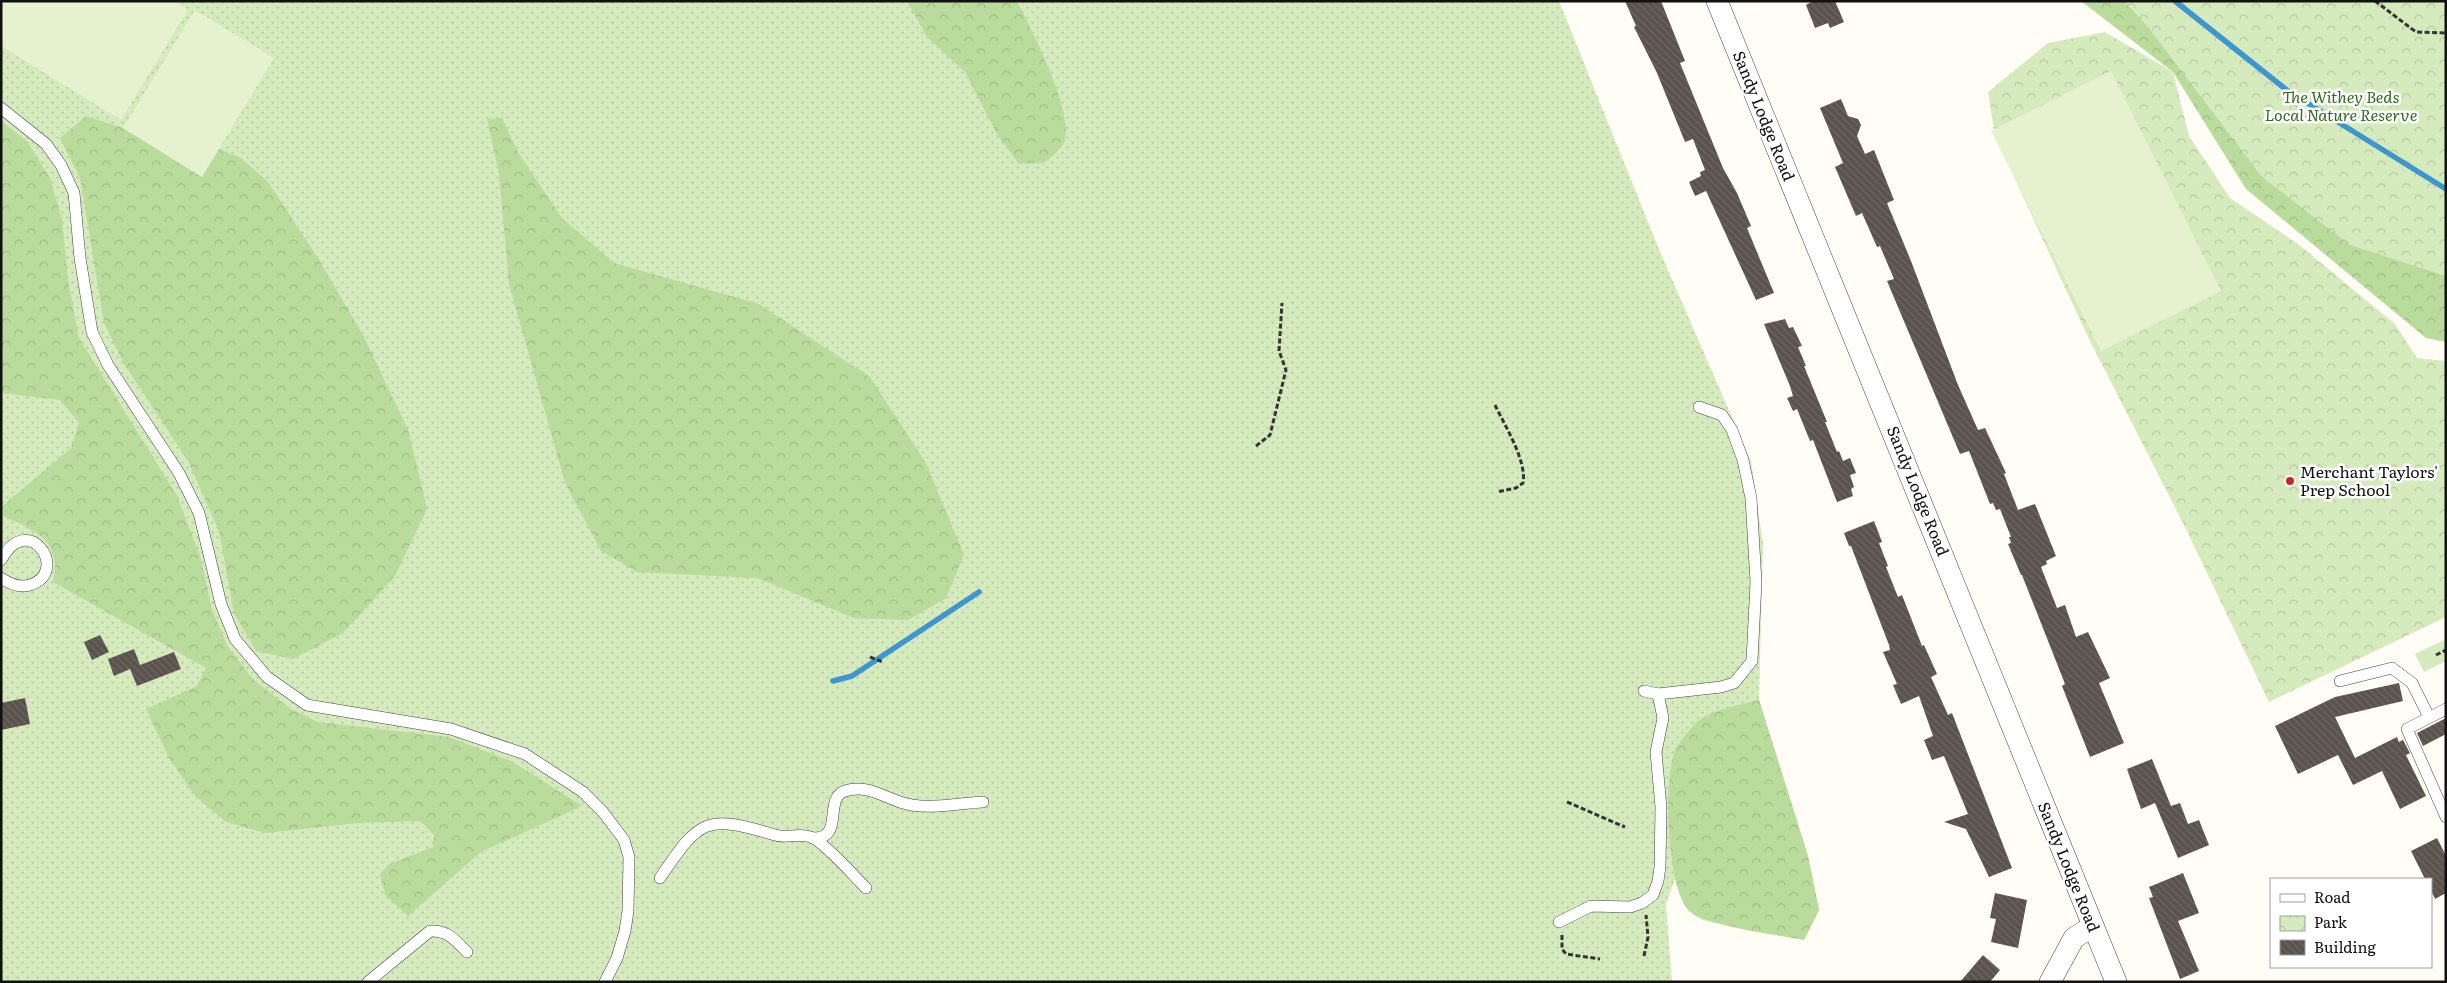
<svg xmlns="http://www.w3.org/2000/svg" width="2447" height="983" viewBox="0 0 2447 983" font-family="Literata,serif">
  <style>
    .grass { fill: url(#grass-dots) }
    .forest { fill: url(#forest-crowns) }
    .park { fill: url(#park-crowns) }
    .garden { fill: #d5ebbd }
    .pitch { fill: #e6f2cf }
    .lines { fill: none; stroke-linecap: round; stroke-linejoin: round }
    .stream { stroke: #3f96cf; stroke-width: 5.5 }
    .building { fill: url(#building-back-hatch) }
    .service-casing { stroke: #444; stroke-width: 12 }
    .minor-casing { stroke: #444; stroke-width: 22 }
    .path { stroke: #333; stroke-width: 3; stroke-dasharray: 5 2.5; stroke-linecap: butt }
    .service { stroke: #fff; stroke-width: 11 }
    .minor { stroke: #fff; stroke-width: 21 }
    .poi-dot { fill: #c4262e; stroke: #fff; stroke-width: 2 }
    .labels { text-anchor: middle; stroke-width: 5; stroke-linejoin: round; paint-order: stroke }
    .park-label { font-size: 16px; font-style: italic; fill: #2f6b1f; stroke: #fff }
    .street-label { font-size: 16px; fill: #111; stroke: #fff }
    .poi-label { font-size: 16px; fill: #111; stroke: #fff; text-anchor: start }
  </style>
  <defs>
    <pattern id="grass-dots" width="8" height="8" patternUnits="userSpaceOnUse" patternTransform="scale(1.25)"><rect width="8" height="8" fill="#d5ebbd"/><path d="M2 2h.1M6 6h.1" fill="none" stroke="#b6c8a1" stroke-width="1.8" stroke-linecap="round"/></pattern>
    <pattern id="forest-crowns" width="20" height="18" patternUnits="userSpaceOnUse" patternTransform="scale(1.25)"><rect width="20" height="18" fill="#b9dc9c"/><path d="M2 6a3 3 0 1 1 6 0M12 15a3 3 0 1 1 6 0" fill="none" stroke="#9ebc85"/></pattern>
    <pattern id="park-crowns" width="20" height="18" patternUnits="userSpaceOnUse" patternTransform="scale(1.25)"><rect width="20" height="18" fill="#d5ebbd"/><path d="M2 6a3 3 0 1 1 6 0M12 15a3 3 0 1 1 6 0" fill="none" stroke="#b6c8a1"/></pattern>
    <pattern id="building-back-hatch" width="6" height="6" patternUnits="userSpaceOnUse" patternTransform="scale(1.25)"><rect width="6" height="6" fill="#5a524d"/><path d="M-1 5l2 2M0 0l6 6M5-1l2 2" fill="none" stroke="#6d6662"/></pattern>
  </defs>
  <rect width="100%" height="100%" fill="#fffdf5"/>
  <!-- grass -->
  <polygon class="grass" points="1,1 1559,1 1658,247 1751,461 1763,543 1759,700 1808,856 1819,910 1804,940 1702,920 1688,910 1675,879 1666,904 1672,982 1,982"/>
  <!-- forest -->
  <g class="forest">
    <path d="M907 1H1017C1030 27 1078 118 1063 144 1059 151 1050 158 1044 163L1019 164 998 136 965 72 927 37Z"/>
    <polygon points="2081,1 2446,1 2446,342 2426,338 2246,189 2173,72"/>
    <polygon points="86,116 123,128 202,177 219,149 241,158 268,182 318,258 364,337 409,432 427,509 395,576 343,633 293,659 256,651 234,613 219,531 188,461 124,364 104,323 80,178 60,138"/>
    <polygon points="502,118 519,154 562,218 614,263 759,304 870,377 926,463 964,555 946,598 908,620 854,618 757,578 637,572 601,551 565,483 509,284 499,174 487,119"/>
    <path d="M1 121 27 141 50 178 62 219 68 280 79 338 176 494 200 555 212 610 228 647 253 679 288 707 318 722 449 737 513 762 582 806 481 852 408 916 385 895 380 874 389 864 433 847 434 835 421 821 357 823 265 833 226 822 195 796 169 758 146 709 197 686 206 668 53 582C63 540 34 530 1 515V507L71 448 79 423 60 400 1 393Z"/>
    <path d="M1759 700 1808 856 1819 910 1804 940C1780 935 1703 926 1688 910 1667 886 1663 781 1675 751 1678 743 1687 733 1693 726 1708 709 1738 706 1759 700Z"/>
  </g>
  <!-- park -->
  <g class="park">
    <polygon points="2124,1 2446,1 2446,276 2350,245 2262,177 2148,27"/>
    <polygon points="2105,32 2173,72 2189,136 2230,198 2298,244 2395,324 2417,358 2446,361 2446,617 2269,702 2182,521 2088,337 1995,136 1988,92 2048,43"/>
  </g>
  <!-- garden -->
  <polygon class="garden" points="2446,639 2446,661 2424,672 2415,654"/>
  <!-- pitch -->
  <g class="pitch">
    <polygon points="1,1 174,1 188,10 121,120 1,46"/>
    <polygon points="195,10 274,58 202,177 123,128"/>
    <polygon points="2111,71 2221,291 2101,351 1991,131"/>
  </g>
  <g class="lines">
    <!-- stream -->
    <g class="stream">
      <polyline points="2175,1 2288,91 2446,189"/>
      <polyline points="833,681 852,676 979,592"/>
    </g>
  </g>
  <!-- building -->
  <g class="building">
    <polygon points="1625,1 1661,1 1685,61 1680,63 1723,168 1737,193 1751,226 1747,228 1774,293 1756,300 1706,191 1695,196 1689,182 1701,176 1700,172 1705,170 1693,139 1685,142 1657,73 1634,27 1636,26"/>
    <polygon points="1813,1 1835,1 1844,22 1830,28 1828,23 1815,28 1806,5"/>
    <polygon points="1841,99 1848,116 1858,119 1861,125 1857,136 1865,154 1874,150 1894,200 1887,203 1911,261 1958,385 1978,430 1985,428 2006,473 2004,474 2018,510 2035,504 2056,556 2046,561 2047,564 2041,567 2057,608 2065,605 2076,637 2088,632 2110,678 2099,683 2124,743 2090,757 2062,686 2065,684 2022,575 2021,575 2008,544 2011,543 2009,537 2011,537 2000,509 1996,510 1993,503 1990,504 1969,451 1960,454 1887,281 1894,279 1880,246 1877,247 1862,213 1856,216 1835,167 1843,163 1820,108"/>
    <polygon points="1785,319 1789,328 1793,327 1802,346 1798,347 1806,366 1804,366 1827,422 1825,422 1837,452 1839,451 1843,461 1850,458 1856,473 1850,475 1854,487 1851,489 1853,496 1837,502 1813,440 1810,441 1797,409 1793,411 1787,398 1793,396 1790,386 1764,324"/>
    <polygon points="1874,521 1882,542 1879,543 1888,566 1886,567 1898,597 1902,595 1922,646 1924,645 1937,674 1931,677 1948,715 1952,713 2012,868 1989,877 1966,829 1944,822 1968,814 1944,756 1932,760 1924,740 1933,736 1919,696 1901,704 1893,685 1897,684 1883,652 1890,650 1889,645 1851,546 1849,546 1844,533"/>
    <polygon points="100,635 109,652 92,660 84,642"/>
    <polygon points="134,649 140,665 174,652 181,669 137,686 130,669 114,676 108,659"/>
    <polygon points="2399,683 2403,701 2335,717 2355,758 2397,737 2399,742 2403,740 2410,753 2406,755 2426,796 2400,809 2382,771 2353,785 2338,755 2298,774 2275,726 2335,697"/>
    <polygon points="25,698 30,724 1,730 1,703"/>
    <polygon points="2446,718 2446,734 2423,746 2417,733"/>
    <polygon points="2152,759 2171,806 2180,803 2188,824 2199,820 2209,845 2178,858 2155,803 2141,809 2127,769"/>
    <polygon points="2437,838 2446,856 2446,893 2435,899 2431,890 2431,879 2425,879 2411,851"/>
    <polygon points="2183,873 2199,913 2178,921 2199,971 2180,979 2149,898 2153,897 2149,887"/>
    <polygon points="1995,893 2027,900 2018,948 1991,942 1996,919 1990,918"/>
    <polygon points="1983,955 2000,970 1990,982 1960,982"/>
  </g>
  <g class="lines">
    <defs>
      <g id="service">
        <polyline points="1,108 46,144 61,165 74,193 80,258 92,332 108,365 179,473 199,513 221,604 235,639 267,677 307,705 451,729 525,754 583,792 603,812 624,840 629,857 628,911 625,931 617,958 605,982"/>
        <path d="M1 560C28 509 71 572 30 585 20 588 10 584 1 578"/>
        <polyline points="2340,681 2392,668 2412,683 2429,717"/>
        <polyline points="1644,691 1658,694 1721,687 1734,683 1752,661 1756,582 1751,498 1743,460 1732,430 1722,415 1699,407"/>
        <polyline points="2446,709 2407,729 2446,817"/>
        <path d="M813 838C845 839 823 798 845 791 865 784 882 796 900 802 925 811 957 803 983 802"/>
        <path d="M660 878C700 819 705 814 775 835 787 839 800 832 813 838 828 846 853 875 866 888"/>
        <polyline points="1559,922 1591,906 1630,907 1642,903 1653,895 1658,881 1660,867 1661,807 1656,752 1663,718 1658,694"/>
        <path d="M368 982 430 931C448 930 455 940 467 952"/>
      </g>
      <g id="minor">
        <polyline points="1717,1 2116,982"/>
        <polyline points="2050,982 2074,938 2093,926"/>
      </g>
    </defs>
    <!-- service casing -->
    <use href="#service" class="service-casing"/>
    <!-- minor casing -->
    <use href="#minor" class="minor-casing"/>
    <!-- path -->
    <g class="path">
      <polyline points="2375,1 2416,32 2446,33"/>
      <path d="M1495 405C1505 426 1527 461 1523 483L1516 488 1497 492"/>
      <polyline points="1256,446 1270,435 1286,370 1279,351 1282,303"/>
      <polyline points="2436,655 2446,650"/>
      <polyline points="870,657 883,662"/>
      <polyline points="1567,802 1625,827"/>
      <polyline points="1562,935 1562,949 1566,954 1600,959"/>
      <polyline points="1644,956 1648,937 1646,915"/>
    </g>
    <!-- service -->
    <use href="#service" class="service"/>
    <!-- minor -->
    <use href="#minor" class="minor"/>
  </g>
  <!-- markers -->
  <circle class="poi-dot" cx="2290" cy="481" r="5"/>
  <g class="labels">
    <!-- park labels -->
    <g class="park-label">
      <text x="2341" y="103">The Withey Beds<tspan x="2341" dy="18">Local Nature Reserve</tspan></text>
    </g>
    <!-- street labels -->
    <g class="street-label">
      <text transform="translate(1764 116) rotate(68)" y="6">Sandy Lodge Road</text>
      <text transform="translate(1918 491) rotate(68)" y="6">Sandy Lodge Road</text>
      <text transform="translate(2069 867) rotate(68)" y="6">Sandy Lodge Road</text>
    </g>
    <!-- poi labels -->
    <g class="poi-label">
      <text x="2300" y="478">Merchant Taylors'<tspan x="2300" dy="18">Prep School</tspan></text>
    </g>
  </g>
  <!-- border -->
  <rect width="2447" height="983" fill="none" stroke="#111111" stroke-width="5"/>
  <!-- legend -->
  <rect x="2270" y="878" width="162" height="90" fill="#ffffff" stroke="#a0a0a0"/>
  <rect x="2280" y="894" width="25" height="8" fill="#ffffff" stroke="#a0a0a0"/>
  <text x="2314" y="903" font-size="15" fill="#111111">Road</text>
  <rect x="2280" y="916" width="25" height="15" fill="url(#park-crowns)" stroke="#a0a0a0"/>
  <text x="2314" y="928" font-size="15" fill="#111111">Park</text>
  <rect x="2280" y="940" width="25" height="15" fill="url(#building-back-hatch)" stroke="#a0a0a0"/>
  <text x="2314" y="953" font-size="15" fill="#111111">Building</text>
</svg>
